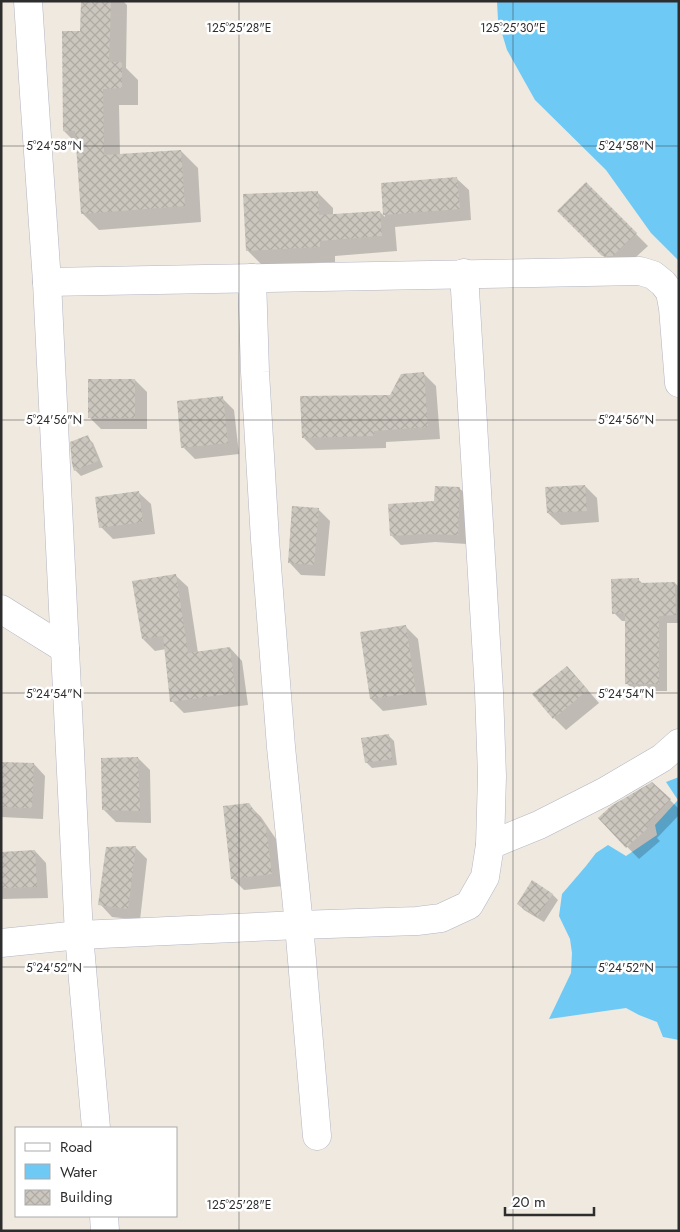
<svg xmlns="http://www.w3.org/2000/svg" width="680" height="1232" viewBox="0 0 680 1232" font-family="Jost,sans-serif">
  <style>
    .water { fill: #6ec9f5 }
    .shadow { fill: #0003 }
    .building { fill: url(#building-cross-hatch) }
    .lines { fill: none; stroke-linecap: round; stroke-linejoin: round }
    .minor-casing { stroke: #b3b5c1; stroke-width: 29 }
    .tertiary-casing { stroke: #b3b5c1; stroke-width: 29 }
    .minor { stroke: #fff; stroke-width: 28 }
    .tertiary { stroke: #fff; stroke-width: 28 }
    .ticks { fill: none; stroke: #2d2d2d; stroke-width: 1; stroke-opacity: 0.45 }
    .ticks-label { font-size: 12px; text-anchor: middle; fill: #2d2d2d; stroke: #fff; stroke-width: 5; stroke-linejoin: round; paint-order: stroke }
  </style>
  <defs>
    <pattern id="building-cross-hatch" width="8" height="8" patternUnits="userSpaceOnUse" patternTransform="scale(1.25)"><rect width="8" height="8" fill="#cbc7be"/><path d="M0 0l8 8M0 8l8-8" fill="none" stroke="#afaba4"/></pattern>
  </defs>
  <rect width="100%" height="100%" fill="#efe9e0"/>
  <!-- water -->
  <g class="water">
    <polygon points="497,1 679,1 679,261 651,233 606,170 535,100 507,50 498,20"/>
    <polygon points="679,777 679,1040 663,1037 657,1022 639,1015 626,1008 549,1019 571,973 572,953 570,939 559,916 562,894 586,866 596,853 608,845 626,856 657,835 655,825 678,800 666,782"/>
  </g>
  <!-- shadow -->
  <g class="shadow">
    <polygon points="82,1 123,1 127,5 126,68 138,80 138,105 119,105 120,155 181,151 198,168 201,222 99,230 82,213 77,144 64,131 81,32"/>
    <polygon points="456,178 469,190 471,220 395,227 397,251 335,256 335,262 262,265 247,250 317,192 333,208 333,215 380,212 385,217 382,184"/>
    <polygon points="586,184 648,246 625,267 615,268 559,211"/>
    <polygon points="424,374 436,386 440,439 386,442 386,448 316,450 304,438 391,396"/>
    <polygon points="135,380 147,392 147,429 101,429 89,417"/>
    <polygon points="222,398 234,410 239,454 195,459 183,447"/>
    <polygon points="87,437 93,443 103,467 81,476 75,470"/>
    <polygon points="585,486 597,498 599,522 561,525 548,513"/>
    <polygon points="459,488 469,497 467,544 435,542 401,545 391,535 436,502"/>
    <polygon points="138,492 151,504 155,534 113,539 101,527"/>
    <polygon points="318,509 330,521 325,576 301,575 289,562"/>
    <polygon points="175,575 188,587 198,653 230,648 242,661 248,705 184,713 172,701 166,649 155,651 143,639"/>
    <polygon points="638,579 643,584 675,583 679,587 679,623 667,623 667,691 635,691 626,683 626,621 622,621 614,613"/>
    <polygon points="406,627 418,639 427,705 383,711 371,699"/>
    <polygon points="567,668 579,680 599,703 566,730 554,718"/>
    <polygon points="388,735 394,741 397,765 372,768 366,762"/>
    <polygon points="138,758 150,770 151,823 116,822 104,810"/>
    <polygon points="1,763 34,764 45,776 43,819 1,817"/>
    <polygon points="670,800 679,809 679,815 657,838 660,841 639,859 599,818"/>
    <polygon points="249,805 261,817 278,842 283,886 244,890 232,878"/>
    <polygon points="135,847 147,859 140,920 112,917 100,904"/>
    <polygon points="35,851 46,863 48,898 1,899 1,853"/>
    <polygon points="552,894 558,900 544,922 524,910 518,904"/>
  </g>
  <!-- building -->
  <g class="building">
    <polygon points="81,1 111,1 109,62 122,62 122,88 103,89 104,155 181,150 185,206 81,214 75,131 63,131 62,31 80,31"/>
    <polygon points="457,177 460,209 383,215 381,183"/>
    <polygon points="586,182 637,233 613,256 602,256 557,211"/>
    <polygon points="318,191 319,215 380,211 382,236 320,241 320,247 246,251 243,194"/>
    <polygon points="424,372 428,427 374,431 374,436 302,438 300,396 390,395 401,374"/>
    <rect x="88" y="379" width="47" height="39"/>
    <polygon points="223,396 228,443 181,448 177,401"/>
    <polygon points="88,435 98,461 74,471 72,464 70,442"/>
    <polygon points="585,485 587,511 547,513 545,487"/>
    <polygon points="435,486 460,487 458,535 425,534 390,536 388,504 434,501"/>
    <polygon points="139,491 143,522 99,528 95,497"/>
    <polygon points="292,506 319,508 314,565 288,563"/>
    <polygon points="176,574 188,653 230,647 236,693 170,702 163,636 142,639 132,581"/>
    <polygon points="639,578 639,583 675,582 676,615 659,616 659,684 625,684 625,613 612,614 611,579"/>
    <polygon points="406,625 416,693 370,699 360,632"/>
    <polygon points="567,666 588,690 553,719 532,694"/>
    <polygon points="389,734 392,759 365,763 361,738"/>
    <polygon points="138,757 140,811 102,810 101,758"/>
    <polygon points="1,762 34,763 32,808 1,807"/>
    <polygon points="652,782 671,799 646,825 648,828 626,848 598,818 611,806"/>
    <polygon points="249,803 266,828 272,874 231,879 223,806"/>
    <polygon points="136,846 128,909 98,905 106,847"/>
    <polygon points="35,850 37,887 1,888 1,852"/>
    <polygon points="532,880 553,894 537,917 517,904"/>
  </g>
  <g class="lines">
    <defs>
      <g id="minor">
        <polyline points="252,278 255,372 265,540 281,747 299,925 317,1136"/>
        <polyline points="47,282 640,271 653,275 663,283 670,292 673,308 679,383"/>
        <polyline points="1,609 65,649"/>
        <polyline points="490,845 539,825 604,792 662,758 679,743"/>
        <polyline points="1,943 79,935 299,925 417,921 441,918 469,905 485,877 490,845 492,776 489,692 464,273"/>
      </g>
      <g id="tertiary">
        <polyline points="28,1 34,94 47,282 79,935 96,1128"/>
        <polyline points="104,1216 105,1231"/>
      </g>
    </defs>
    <!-- minor casing -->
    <use href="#minor" class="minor-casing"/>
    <!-- tertiary casing -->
    <use href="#tertiary" class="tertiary-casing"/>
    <!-- minor -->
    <use href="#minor" class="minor"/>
    <!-- tertiary -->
    <use href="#tertiary" class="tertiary"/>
  </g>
  <!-- ticks -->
  <path class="ticks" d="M239 1V1231M513 1V1231M1 146H679M1 420H679M1 693H679M1 967H679"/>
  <g class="ticks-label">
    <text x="239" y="32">125°25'28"E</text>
    <text x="513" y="32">125°25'30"E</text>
    <text x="54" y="150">5°24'58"N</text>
    <text x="626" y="150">5°24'58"N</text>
    <text x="54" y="424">5°24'56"N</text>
    <text x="626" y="424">5°24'56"N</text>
    <text x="54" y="698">5°24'54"N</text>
    <text x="626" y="698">5°24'54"N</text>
    <text x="54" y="972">5°24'52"N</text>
    <text x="626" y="972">5°24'52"N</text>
    <text x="239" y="1209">125°25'28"E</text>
  </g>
  <!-- border -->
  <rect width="680" height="1232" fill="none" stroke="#2d2d2d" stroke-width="5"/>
  <!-- legend -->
  <rect x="15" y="1127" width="162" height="90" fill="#ffffff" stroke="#ababab"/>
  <rect x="25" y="1143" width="25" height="8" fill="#ffffff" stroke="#ababab"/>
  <text x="60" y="1152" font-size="15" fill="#2d2d2d">Road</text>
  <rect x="25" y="1164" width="25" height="15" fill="#6ec9f5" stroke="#ababab"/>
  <text x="60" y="1177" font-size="15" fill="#2d2d2d">Water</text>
  <rect x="25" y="1190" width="25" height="15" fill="url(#building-cross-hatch)" stroke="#ababab"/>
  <text x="60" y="1202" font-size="15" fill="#2d2d2d">Building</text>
  <!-- scale -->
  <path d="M505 1207v8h89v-8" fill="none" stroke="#2d2d2d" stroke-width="2.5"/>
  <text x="512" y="1207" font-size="15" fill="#2d2d2d" stroke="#ffffff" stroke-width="4" paint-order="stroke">20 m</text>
</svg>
